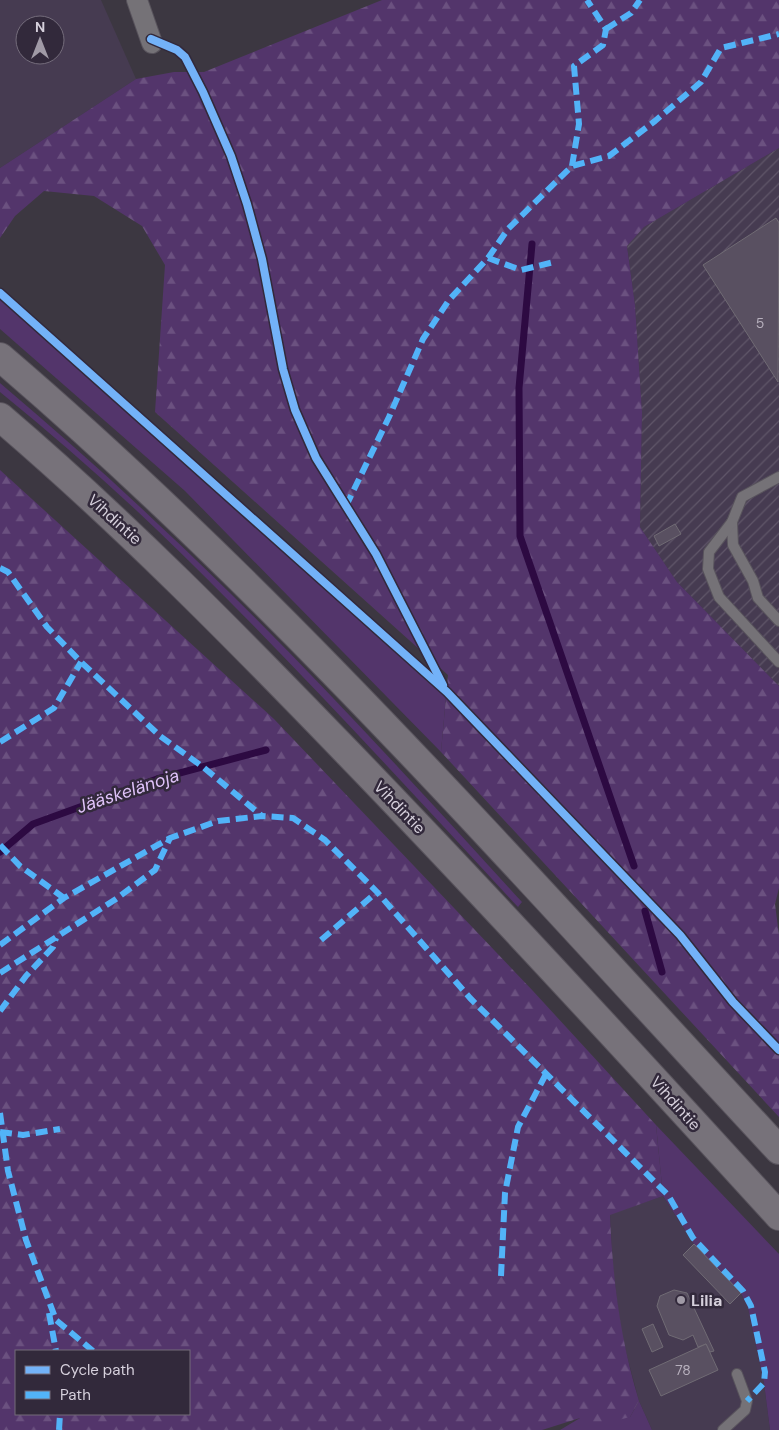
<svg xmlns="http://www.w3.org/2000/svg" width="779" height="1430" viewBox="0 0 779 1430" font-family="'DM Sans',sans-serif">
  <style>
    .built { fill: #463b51; fill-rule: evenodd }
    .industrial { fill: url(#industrial-furrows) }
    .grass { fill: #53356b }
    .forest { fill: url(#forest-firs); fill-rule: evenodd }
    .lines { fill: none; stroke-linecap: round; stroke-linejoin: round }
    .stream { stroke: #2d0a42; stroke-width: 7 }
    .building { fill: #595061; stroke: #706b74 }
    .lane-casing { stroke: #58535c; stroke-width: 12 }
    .street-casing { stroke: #58535c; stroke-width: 22 }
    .primary-casing { stroke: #58535c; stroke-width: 30 }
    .lane { stroke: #757277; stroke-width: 10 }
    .street { stroke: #757277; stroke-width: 20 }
    .primary { stroke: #77727a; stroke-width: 28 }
    .quiet { stroke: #52b3f8; stroke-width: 6; stroke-dasharray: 12 6; stroke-linecap: butt }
    .cycleway-casing { stroke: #32293b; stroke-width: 11 }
    .cycleway { stroke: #73b2f8; stroke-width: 8 }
    .poi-dot { fill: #a09aa6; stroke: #32293b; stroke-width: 2 }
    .labels { text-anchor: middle; stroke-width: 5; stroke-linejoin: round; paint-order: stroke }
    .number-label { font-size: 14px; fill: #b7b0bd }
    .street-label { font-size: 16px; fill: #d6d0dc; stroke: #32293b }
    .poi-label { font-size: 16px; font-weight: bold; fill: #d6d0dc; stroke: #32293b; text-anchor: start }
    .water-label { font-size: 18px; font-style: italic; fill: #dfc2f9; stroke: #32293b }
  </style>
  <defs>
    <pattern id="industrial-furrows" width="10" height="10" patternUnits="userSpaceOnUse" patternTransform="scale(1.25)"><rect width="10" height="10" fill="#463b51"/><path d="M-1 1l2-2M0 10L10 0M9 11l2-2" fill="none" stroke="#605669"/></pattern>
    <pattern id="forest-firs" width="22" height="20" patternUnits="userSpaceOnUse" patternTransform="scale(1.25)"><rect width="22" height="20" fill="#53356b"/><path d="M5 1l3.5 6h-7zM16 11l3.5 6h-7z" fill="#6b5180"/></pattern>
  </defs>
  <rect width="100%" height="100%" fill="#3c3741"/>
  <!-- built -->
  <g class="built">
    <path d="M0 0H101L136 79 0 168ZM25 25H55V55H25Z"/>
    <polygon points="663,1196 694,1244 741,1293 748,1308 764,1383 770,1430 652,1430 639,1401 621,1333 613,1267 610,1214"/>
  </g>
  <!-- industrial -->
  <polygon class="industrial" points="779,148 779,686 677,582 640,527 642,412 635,305 627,245 644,227"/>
  <!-- grass -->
  <g class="grass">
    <polygon points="0,298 446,697 441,752 185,491 0,329"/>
    <path d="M0 383C54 429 107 475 158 524 286 643 404 773 522 902L518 907C399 779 282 650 156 529 106 481 54 436 0 392Z"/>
    <polygon points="656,1125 779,1254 779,1430 770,1430 764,1383 748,1308 741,1293 694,1244 663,1196"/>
    <polygon points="639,1401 652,1430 560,1430 580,1418 630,1417"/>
  </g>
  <!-- forest -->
  <g class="forest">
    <polygon points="382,0 779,0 779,148 644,227 627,246 635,305 642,412 640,527 677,582 779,686 779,888 775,904 779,935 779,1117 441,752 448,675 155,412 165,265 142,226 94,196 44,191 15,216 0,238 0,168 136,79 174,72 204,72"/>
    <path d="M0 470 274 719 533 991 656 1125 663 1196 610 1215C613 1281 620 1338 639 1401L630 1417 599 1425 580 1418 542 1430H0ZM16 1351H189V1414H16Z"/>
  </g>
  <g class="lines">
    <!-- stream -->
    <g class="stream">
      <polyline points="532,244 519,388 520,536 634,866"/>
      <polyline points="0,852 33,824 157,779 266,750"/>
      <polyline points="645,911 662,972"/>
    </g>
  </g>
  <!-- building -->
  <g class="building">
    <polygon points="776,218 779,223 778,382 703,265"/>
    <polygon points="675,524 681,534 659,546 654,536"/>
    <polygon points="694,1244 741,1293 730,1304 683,1255"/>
    <polygon points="674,1290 687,1293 714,1351 710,1352 706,1344 698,1347 693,1335 683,1340 669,1335 657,1306 660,1296"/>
    <polygon points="653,1324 663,1347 652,1352 642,1329"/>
    <polygon points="706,1344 718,1370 661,1396 649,1370"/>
  </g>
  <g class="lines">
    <defs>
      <g id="lane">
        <polyline points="779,477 742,497 732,522 733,545 753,581 758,598 779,621"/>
        <polyline points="732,522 709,552 708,569 719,597 779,662"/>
        <polyline points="723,1430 745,1410 747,1401 737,1374"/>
      </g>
      <polyline id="street" points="137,0 152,43"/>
      <g id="primary">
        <path d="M0 357C282 598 527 879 779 1150"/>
        <path d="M0 417C123 522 235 636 347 752 494 904 637 1060 779 1216"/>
      </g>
    </defs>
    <!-- lane casing -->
    <use href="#lane" class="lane-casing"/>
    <!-- street casing -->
    <use href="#street" class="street-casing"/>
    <!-- primary casing -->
    <use href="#primary" class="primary-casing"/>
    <!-- lane -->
    <use href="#lane" class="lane"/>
    <!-- street -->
    <use href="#street" class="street"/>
    <!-- primary -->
    <use href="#primary" class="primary"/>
    <!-- quiet -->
    <g class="quiet">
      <polyline points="606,29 631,13 640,0"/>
      <polyline points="572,166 579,124 574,66 603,45 606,29 587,0"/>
      <polyline points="488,258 508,229 572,166 609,156 655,121 701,82 721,48 779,34"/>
      <polyline points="346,506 389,417 423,339 449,300 488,258 521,270 554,262"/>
      <polyline points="0,568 8,572 47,627 81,662 160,736 203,767 262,816"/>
      <polyline points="0,742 54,708 81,662"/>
      <polyline points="0,845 20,866 64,898"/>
      <polyline points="321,940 377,892"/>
      <polyline points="0,945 64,898 170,838 218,821 262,816 293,818 325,840 377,892 470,998 668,1195 693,1238 743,1291 751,1306 765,1372 764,1383 747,1401"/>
      <polyline points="0,973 116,899 155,870 170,838"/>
      <polyline points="0,1011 26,976 53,947 56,938"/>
      <polyline points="0,1113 8,1171 26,1240 56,1320 93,1351"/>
      <polyline points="0,1132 23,1135 60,1129"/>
      <polyline points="501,1276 505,1193 518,1127 546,1074"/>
      <polyline points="49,1313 56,1351"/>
      <polyline points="59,1430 60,1414"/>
    </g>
    <defs>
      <g id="cycleway">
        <polyline points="151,39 177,50 185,57 203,92 231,156 247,204 262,259 283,369 295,410 316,458 376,554 443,685"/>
        <polyline points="0,293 447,692 680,935 733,1002 779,1050"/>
      </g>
    </defs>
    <!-- cycleway casing -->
    <use href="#cycleway" class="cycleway-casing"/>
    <!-- cycleway -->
    <use href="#cycleway" class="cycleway"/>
  </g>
  <!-- markers -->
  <circle class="poi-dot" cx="681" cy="1300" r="5"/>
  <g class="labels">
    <!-- number labels -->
    <g class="number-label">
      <text x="760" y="328">5</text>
      <text x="683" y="1375">78</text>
    </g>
    <!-- street labels -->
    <g class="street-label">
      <text transform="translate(115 519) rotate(42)" y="6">Vihdintie</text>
      <text transform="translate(400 807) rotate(46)" y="6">Vihdintie</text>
      <text transform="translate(676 1103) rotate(48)" y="6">Vihdintie</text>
    </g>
    <!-- poi labels -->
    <g class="poi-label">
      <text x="691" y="1306">Lilia</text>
    </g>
    <!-- water labels -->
    <g class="water-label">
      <text transform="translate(128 791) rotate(-18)" y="6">Jääskelänoja</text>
    </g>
  </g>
  <!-- legend -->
  <rect x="15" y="1350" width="175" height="65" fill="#32293b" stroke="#746c7b"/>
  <rect x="25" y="1366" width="25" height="8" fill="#73b2f8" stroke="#746c7b"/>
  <text x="60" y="1375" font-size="15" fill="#d6d0dc">Cycle path</text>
  <rect x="25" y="1391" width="25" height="8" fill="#52b3f8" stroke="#746c7b"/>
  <text x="60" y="1400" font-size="15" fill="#d6d0dc">Path</text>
  <!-- north arrow -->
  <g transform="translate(40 40)"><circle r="24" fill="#32293b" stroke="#746c7b"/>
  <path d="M0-4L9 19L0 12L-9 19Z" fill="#a09aa6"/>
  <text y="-8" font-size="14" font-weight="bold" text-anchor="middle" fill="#d6d0dc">N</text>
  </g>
</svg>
